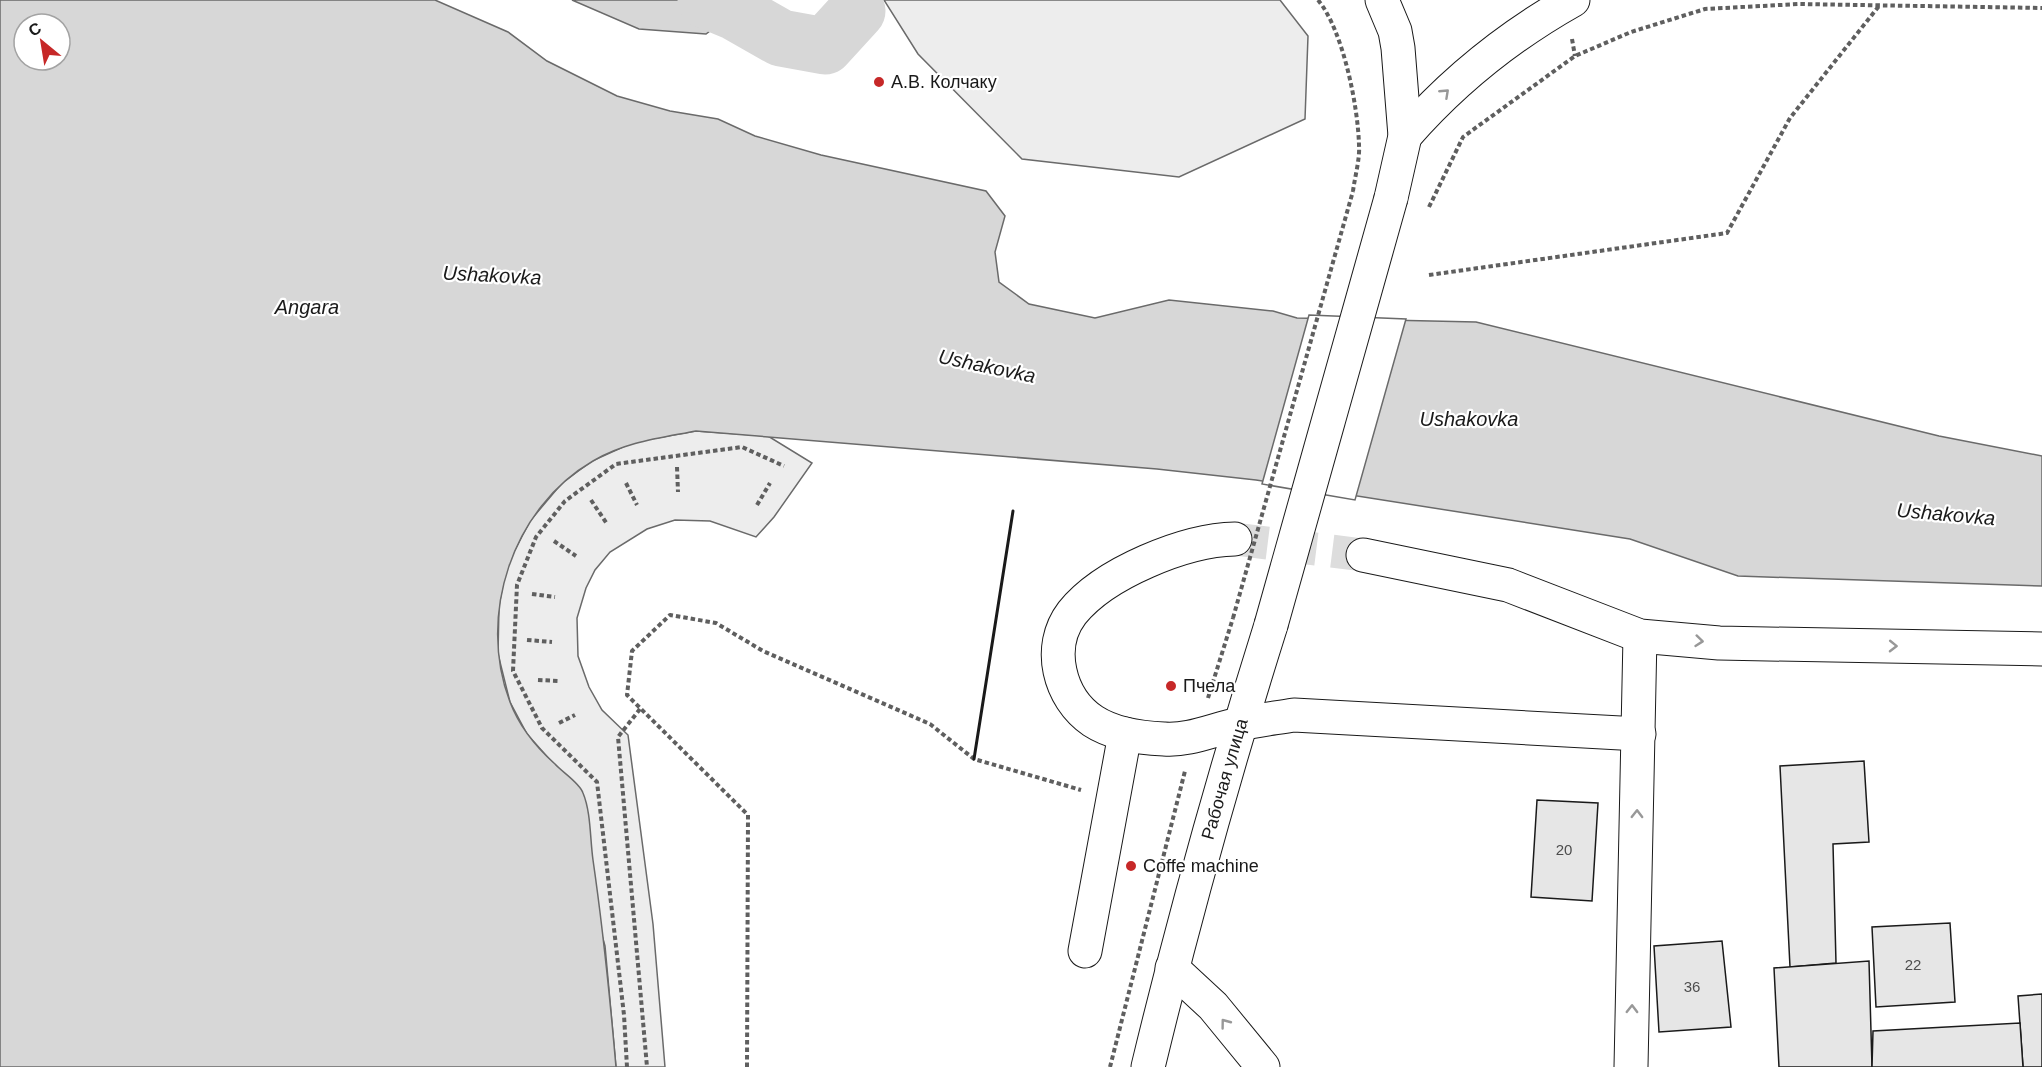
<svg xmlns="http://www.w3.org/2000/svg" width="2042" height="1067" viewBox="0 0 2042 1067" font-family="Arial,sans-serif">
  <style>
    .built { fill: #ededed; stroke: #6a6a6a; stroke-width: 1.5 }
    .water { fill: #d7d7d7; stroke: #6a6a6a; stroke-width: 1.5; fill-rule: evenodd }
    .pier { fill: #fff; stroke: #6a6a6a; stroke-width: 1.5 }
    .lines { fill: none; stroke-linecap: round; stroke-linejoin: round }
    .river { stroke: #d7d7d7; stroke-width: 57 }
    .building { fill: #e6e6e6; stroke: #1a1a1a; stroke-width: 1.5 }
    .minor-tunnel { stroke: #ddd; stroke-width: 33; stroke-dasharray: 33 16; stroke-linecap: butt }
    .minor-casing { stroke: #1a1a1a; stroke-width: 35 }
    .major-casing { stroke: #1a1a1a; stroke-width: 35 }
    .path { stroke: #5f5f5f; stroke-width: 4; stroke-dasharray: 4.5 3; stroke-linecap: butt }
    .minor { stroke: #fff; stroke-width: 33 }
    .major { stroke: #fff; stroke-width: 33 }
    .major-bridge-casing { stroke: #1a1a1a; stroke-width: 35; stroke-linecap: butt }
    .path-bridge { stroke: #5f5f5f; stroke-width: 4; stroke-dasharray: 4.5 3; stroke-linecap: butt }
    .major-bridge { stroke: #fff; stroke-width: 33 }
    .wall { stroke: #1a1a1a; stroke-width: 3 }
    .oneway { stroke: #989898 }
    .poi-dot { fill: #c62828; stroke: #fff; stroke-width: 2 }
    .labels { text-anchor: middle; stroke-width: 4.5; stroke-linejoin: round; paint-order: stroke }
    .number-label { font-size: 15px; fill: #4d4d4d }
    .poi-label { font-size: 18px; fill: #1a1a1a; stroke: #fff; text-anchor: start }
    .street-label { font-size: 18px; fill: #1a1a1a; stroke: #fff }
    .water-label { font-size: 20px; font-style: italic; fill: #1a1a1a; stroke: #fff }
  </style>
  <rect width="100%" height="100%" fill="#fff"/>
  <!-- built -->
  <g class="built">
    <polygon points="884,0 1280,0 1308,36 1305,119 1179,177 1022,159 918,54"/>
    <polygon points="696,431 768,436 812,463 774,517 756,537 710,521 675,520 647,529 610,552 595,570 586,588 577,618 578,656 589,687 602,710 628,735 653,924 665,1067 616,1067 605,946 552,762 527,734 510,702 498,654 499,606 506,567 530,521 562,483 592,461 634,442"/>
  </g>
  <!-- water -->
  <g class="water">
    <path d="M0 0H435L508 32 547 61 617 96 670 111 718 119 755 136 821 155 986 191 1005 216 995 252 999 282 1029 304 1095 318 1169 300 1273 311 1297 318 1476 322 1939 436 2042 456V586L1738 576 1630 539 1256 480 1157 469 696 431C660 438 625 442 593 461 512 508 477 616 510 702 519 726 536 747 555 764 562 772 580 783 583 793 591 812 590 839 593 860 603 929 610 998 616 1067H0ZM24 24H60V60H24Z"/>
    <polygon points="572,0 738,0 735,12 706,34 639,29"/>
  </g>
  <!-- pier -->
  <polygon class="pier" points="1309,315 1406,319 1355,500 1262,484"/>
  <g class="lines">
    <!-- river -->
    <polyline class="river" points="706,0 735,12 781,38 825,46 857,11"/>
  </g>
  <!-- building -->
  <g class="building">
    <polygon points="1864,761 1869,842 1833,844 1836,963 1790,967 1780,766"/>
    <polygon points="1537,800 1598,803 1592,901 1531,897"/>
    <polygon points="1950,923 1955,1002 1876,1007 1872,927"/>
    <polygon points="1722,941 1731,1027 1659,1032 1654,946"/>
    <polygon points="1869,961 1872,1067 1779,1067 1774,968"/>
    <polygon points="2042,994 2042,1067 2023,1067 2018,996"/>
    <polygon points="2020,1023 2023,1067 1872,1067 1873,1031"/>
  </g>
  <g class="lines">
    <!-- minor-tunnel -->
    <polyline class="minor-tunnel" points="1235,539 1363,555"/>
    <defs>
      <g id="minor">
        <path d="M1235 539C1185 540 1104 573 1072 613 1046 647 1059 698 1093 721 1113 734 1140 738 1164 739 1190 741 1214 729 1240 724 1257 720 1276 718 1294 715L1639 734"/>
        <polyline points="1363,555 1508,585 1640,636 1719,643 2042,649"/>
        <polyline points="1085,951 1125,734"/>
        <polyline points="1172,968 1213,1006 1263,1067"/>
        <polyline points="1631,1067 1640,636"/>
      </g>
      <g id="major">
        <polyline points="1382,0 1395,31 1398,48 1405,136 1391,198"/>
        <path d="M1405 136C1453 81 1509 36 1573 0"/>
        <path id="s1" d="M1148 1067C1184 918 1225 771 1271 625"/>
      </g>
    </defs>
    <!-- minor casing -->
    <use href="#minor" class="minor-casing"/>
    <!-- major casing -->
    <use href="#major" class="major-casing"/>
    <!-- path -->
    <g class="path">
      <path d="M1318 0C1343 30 1358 106 1359 145 1360 159 1355 176 1353 191"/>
      <polyline points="1572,39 1575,56"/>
      <polyline points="1429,207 1463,137 1575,56 1631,32 1705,9 1799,4 2042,8"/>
      <polyline points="1429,275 1727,233 1790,118 1879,6"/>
      <polyline points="677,467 678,492"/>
      <polyline points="626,483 637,505"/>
      <polyline points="591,500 607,524"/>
      <polyline points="757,505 770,483"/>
      <polyline points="554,541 576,556"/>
      <polyline points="532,594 555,597"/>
      <polyline points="527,640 552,642"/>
      <polyline points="538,680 560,681"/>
      <polyline points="1208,698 1233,618"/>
      <polyline points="640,709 618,737 647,1067"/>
      <polyline points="559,723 575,715"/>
      <polyline points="627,1067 624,1015 597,782 542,728 513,671 517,585 536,537 565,501 616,464 742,447 784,466"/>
      <polyline points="747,1067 748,815 627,695 632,651 670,615 716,623 763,651 930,724 974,759 1081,790"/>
      <polyline points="1110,1067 1185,771"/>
    </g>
    <!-- minor -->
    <use href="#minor" class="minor"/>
    <!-- major -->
    <use href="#major" class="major"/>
    <defs>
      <polyline id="major-bridge" points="1271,625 1391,198"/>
    </defs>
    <!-- major-bridge casing -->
    <use href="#major-bridge" class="major-bridge-casing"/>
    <!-- path-bridge -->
    <polyline class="path-bridge" points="1233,618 1353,191"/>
    <!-- major-bridge -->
    <use href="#major-bridge" class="major-bridge"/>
    <!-- wall -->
    <polyline class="wall" points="974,759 1013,511"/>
  </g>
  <!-- one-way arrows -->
  <defs><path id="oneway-chevron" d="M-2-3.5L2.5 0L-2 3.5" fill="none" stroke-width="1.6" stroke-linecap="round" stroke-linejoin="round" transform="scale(1.5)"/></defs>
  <g class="oneway">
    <use href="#oneway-chevron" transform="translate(1445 93) rotate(-43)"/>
    <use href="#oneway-chevron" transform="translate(1699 641) rotate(6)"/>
    <use href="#oneway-chevron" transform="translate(1893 646) rotate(1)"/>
    <use href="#oneway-chevron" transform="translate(1637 814) rotate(-89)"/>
    <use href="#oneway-chevron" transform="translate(1632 1009) rotate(-89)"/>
    <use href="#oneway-chevron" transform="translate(1225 1023) rotate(-127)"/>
  </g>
  <!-- markers -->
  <g class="poi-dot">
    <circle cx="879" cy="82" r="6"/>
    <circle cx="1171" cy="686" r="6"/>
    <circle cx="1131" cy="866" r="6"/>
  </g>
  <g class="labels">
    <!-- number labels -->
    <g class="number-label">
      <text x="1564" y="855">20</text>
      <text x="1913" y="970">22</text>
      <text x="1692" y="992">36</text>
    </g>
    <!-- poi labels -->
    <g class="poi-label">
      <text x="891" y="88">А.В. Колчаку</text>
      <text x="1183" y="692">Пчела</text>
      <text x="1143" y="872">Coffe machine</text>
    </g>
    <!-- street labels -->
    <g class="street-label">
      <text dy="6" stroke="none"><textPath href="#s1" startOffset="298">Рабочая улица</textPath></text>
    </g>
    <!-- water labels -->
    <g class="water-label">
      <text transform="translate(492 275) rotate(3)" y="7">Ushakovka</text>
      <text x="307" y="314">Angara</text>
      <text transform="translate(987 366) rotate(12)" y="7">Ushakovka</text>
      <text x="1469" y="426">Ushakovka</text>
      <text transform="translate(1946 514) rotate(5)" y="7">Ushakovka</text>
    </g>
  </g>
  <!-- north arrow -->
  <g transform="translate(42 42) rotate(330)"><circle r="28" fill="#ffffff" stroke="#a3a3a3" stroke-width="1.5"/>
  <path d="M0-4.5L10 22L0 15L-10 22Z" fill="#c62828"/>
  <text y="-9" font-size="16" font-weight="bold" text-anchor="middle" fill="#1a1a1a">С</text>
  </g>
</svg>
